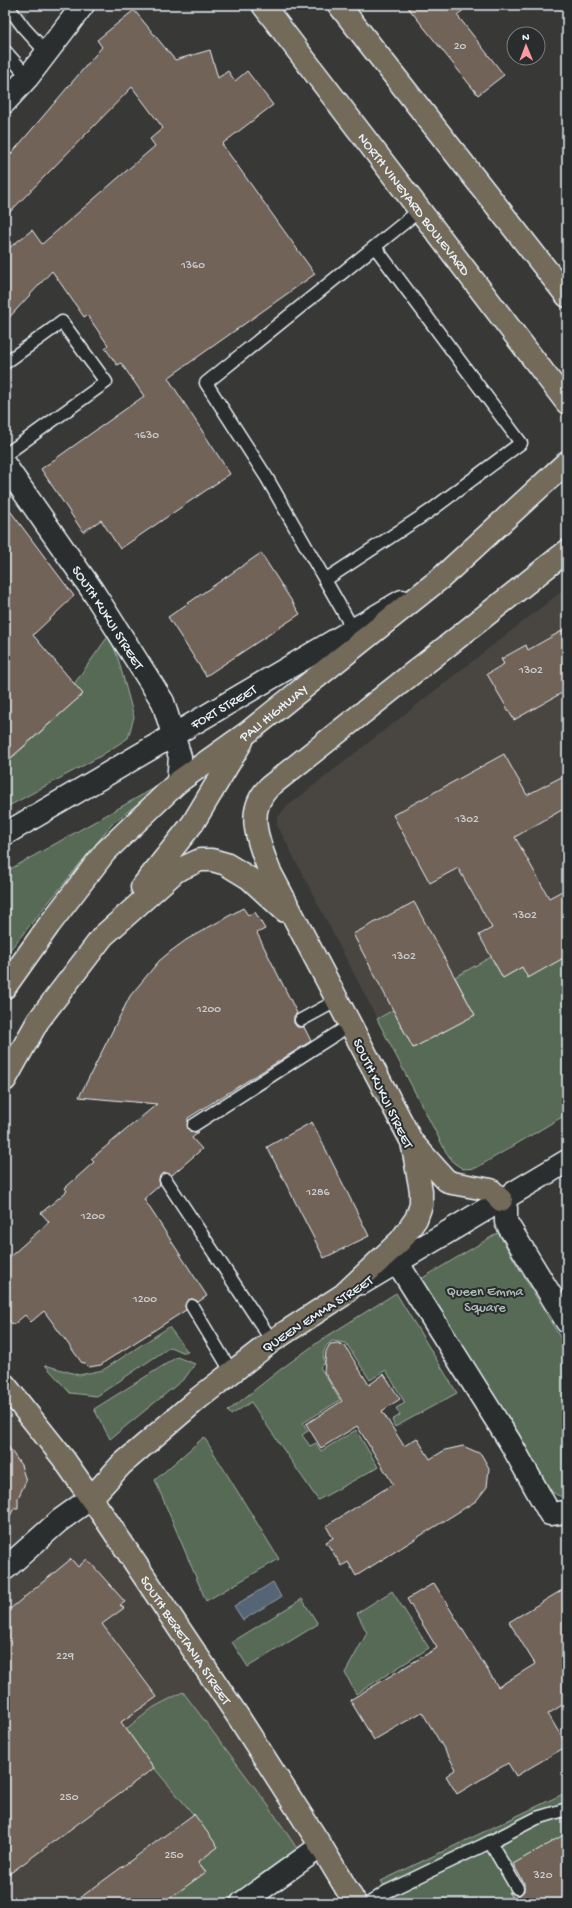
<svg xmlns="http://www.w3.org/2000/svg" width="572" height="1908" viewBox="0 0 572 1908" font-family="'Gochi Hand',sans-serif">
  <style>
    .built { fill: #494540 }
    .green { fill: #566a54; stroke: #9faea6 }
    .water { fill: #546576; stroke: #8f9daa }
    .building { fill: #726458; stroke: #e8f1f8 }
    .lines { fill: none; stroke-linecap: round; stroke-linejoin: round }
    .lane-casing { stroke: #e8f1f8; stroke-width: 15 }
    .street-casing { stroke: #e8f1f8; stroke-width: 25 }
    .secondary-casing { stroke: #e8f1f8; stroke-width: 25 }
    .primary-casing { stroke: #e8f1f8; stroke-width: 25 }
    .lane { stroke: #2a2d2e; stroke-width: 12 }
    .street { stroke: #2a2d2e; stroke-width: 22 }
    .secondary { stroke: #2a2d2e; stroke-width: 22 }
    .primary { stroke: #736b5a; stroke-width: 22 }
    .labels { text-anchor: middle; stroke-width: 4; stroke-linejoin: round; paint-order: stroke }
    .number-label { font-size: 12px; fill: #caced0 }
    .street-label { font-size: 14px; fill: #e8f1f8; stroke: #2a2d2e }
    .park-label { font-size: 14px; fill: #aebbb6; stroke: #2a2d2e }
  </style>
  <rect width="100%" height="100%" fill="#383836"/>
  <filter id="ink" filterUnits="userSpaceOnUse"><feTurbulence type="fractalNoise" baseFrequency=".025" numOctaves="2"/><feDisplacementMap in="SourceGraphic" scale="8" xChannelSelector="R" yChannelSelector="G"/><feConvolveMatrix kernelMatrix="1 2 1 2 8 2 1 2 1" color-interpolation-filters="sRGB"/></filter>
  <g filter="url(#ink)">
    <!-- built -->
    <g class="built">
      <polygon points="5,5 35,5 5,39"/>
      <polygon points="567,587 567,1114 476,1168 463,1169 454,1163 446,1152 277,825 277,818 285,808"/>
      <polygon points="5,1389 321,1846 242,1903 5,1903"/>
    </g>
    <!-- green -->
    <g class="green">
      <polygon points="109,635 118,658 134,717 128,738 99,757 5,808 5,764 83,694 74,684"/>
      <polygon points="158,786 159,787 113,823 5,956 5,872"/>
      <polygon points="567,956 567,1114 476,1168 463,1169 454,1163 446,1152 377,1019 393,1010 413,1048 475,1015 455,977 491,957 503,978 522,967 528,977"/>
      <path d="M498 1233 567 1349V1496C560 1498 555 1494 550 1490L421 1279Z"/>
      <path d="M396 1293 457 1393 395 1427 392 1420 400 1415 396 1408 405 1403 386 1370 370 1380 346 1343 332 1341C324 1346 321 1354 325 1363L320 1367 340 1400 303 1423 308 1431 302 1435 310 1446 316 1443 321 1451 356 1430 378 1467 318 1500 251 1402 231 1415 228 1411 281 1369 321 1340Z"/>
      <polygon points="169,1327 188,1352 182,1352 170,1347 97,1396 70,1393 45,1365 79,1375 103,1370"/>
      <polygon points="177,1357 195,1364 185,1378 110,1439 94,1409"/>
      <polygon points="204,1437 279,1559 206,1601 155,1480"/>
      <polygon points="392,1591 429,1648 356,1694 345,1673 367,1633 357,1613"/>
      <polygon points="302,1599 318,1624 248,1667 232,1642"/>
      <polygon points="183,1692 268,1805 298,1850 230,1903 163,1903 206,1871 198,1862 193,1814 154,1768 126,1729 154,1707"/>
      <polygon points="567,1792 567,1903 395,1903 381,1881"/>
    </g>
    <!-- water -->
    <polygon class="water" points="273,1582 281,1597 243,1620 234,1606"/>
    <!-- building -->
    <g class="building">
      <polygon points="406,5 470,5 457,15 504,75 478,95"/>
      <polygon points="134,10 175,60 210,50 218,78 228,71 235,81 247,71 273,105 222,144 315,274 168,378 230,474 120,549 101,520 83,532 41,469 144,396 121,363 117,365 105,348 108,345 87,315 84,317 52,271 5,322 5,251 32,230 42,244 155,146 150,139 163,128 132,87 5,217 5,161 102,47 97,40"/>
      <polygon points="5,504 74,596 33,635 83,694 5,763"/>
      <polygon points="261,553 300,614 206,676 168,617"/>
      <polygon points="567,628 567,690 514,720 487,674 504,664 501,659 526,645 528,650"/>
      <polygon points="504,754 527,795 567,774 567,807 515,837 549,898 562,891 567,900 567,956 528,978 522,967 503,978 479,935 492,928 458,868 430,883 393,815"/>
      <polygon points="414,902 475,1015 413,1048 353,934"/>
      <polygon points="243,908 248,915 255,912 265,929 257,933 297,1013 294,1016 294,1023 297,1027 304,1027 311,1041 188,1118 188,1129 191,1132 199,1132 192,1138 202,1149 172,1175 166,1173 162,1174 159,1180 160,1185 144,1199 207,1296 198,1302 192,1299 188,1300 185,1306 186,1310 106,1361 101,1365 89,1367 85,1363 82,1363 44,1311 31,1322 25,1315 13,1325 5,1316 5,1261 49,1222 41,1213 67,1191 65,1188 94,1162 91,1159 157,1104 79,1097 130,996 159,961 171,951 186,940"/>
      <polygon points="312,1122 369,1236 324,1258 267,1147"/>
      <polygon points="338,1343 345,1346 369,1385 384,1374 400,1399 382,1411 404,1446 417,1438 430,1459 445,1450 463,1446 481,1454 489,1468 487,1487 476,1501 356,1576 348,1562 342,1566 326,1542 333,1538 326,1526 393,1484 357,1426 321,1448 306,1424 342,1401 324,1372 326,1351 330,1344"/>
      <polygon points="5,1442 21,1465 26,1481 18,1498 18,1508 14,1508 5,1526"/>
      <polygon points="71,1559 78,1567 87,1559 125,1602 120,1605 124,1608 102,1624 157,1697 121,1722 154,1768 5,1877 5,1613"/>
      <polygon points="434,1583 498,1687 535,1664 509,1622 567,1587 567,1702 548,1714 567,1746 516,1776 508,1763 457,1794 446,1776 456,1769 422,1712 374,1740 350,1700 437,1648 407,1599"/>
      <polygon points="194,1814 218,1847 198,1862 206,1872 163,1903 73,1903"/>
      <polygon points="567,1833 567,1903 516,1903 509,1892 517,1895 520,1895 524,1891 524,1883 513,1864"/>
    </g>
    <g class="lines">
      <defs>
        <g id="lane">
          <polyline points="7,5 24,28 46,52"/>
          <polyline points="5,51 28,77"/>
          <polyline points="5,363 62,322 106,382 5,455"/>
          <polyline points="325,580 430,511 521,443 375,247"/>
          <polyline points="353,629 267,478 206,383 420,210"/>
          <polyline points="301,1020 338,1000"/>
          <polyline points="194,1125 350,1025"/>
          <polyline points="166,1180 272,1341"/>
          <polyline points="192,1306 231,1371"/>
          <polyline points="490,1842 537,1818 567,1809"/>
          <polyline points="370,1903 386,1892 490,1842 517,1888"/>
        </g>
        <g id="street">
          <path id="s1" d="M5 465 92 590 163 702 180 757 178 782"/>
          <polyline points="501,1200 506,1208 506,1222 567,1322"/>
          <polyline points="397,1262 510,1442 550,1514 567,1512"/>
        </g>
        <g id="secondary">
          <polyline points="5,102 28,77 83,5"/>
          <path id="s2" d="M5 834 402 601"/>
          <polyline points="362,1283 567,1161"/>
          <polyline points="5,1569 59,1521 91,1498"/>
          <polyline points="242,1903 321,1846"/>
        </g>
        <g id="primary">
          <path id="s3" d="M263 5 567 403"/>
          <polyline points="339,5 567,296"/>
          <polyline points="142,887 193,823 242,741"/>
          <path id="s4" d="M5 987 49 925 105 852 178 782 247 733 441 578 567 462"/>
          <polyline points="5,1080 38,1021 103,936 176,871 200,860 212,860 226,864 249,878 285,911"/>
          <polyline points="412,1142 446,1180 452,1183 491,1190 501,1200"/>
          <path id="s5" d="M5 1385 63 1458 107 1521 239 1718 321 1846 355 1903"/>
          <path d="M91 1498 121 1465 199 1398 272 1341 343 1295 401 1240 416 1219 421 1205V1191L412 1142 269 870C259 842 244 812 269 787L567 551"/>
        </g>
      </defs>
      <!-- lane casing -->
      <use href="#lane" class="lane-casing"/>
      <!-- street casing -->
      <use href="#street" class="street-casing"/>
      <!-- secondary casing -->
      <use href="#secondary" class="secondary-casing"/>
      <!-- primary casing -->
      <use href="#primary" class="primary-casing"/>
      <!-- lane -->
      <use href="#lane" class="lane"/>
      <!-- street -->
      <use href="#street" class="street"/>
      <!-- secondary -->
      <use href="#secondary" class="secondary"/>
      <!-- primary -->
      <use href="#primary" class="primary"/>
    </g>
  </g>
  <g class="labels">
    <!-- number labels -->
    <g class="number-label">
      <text x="460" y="49">20</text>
      <text x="193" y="268">1360</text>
      <text x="147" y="438">1630</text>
      <text x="531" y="673">1302</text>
      <text x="467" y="822">1302</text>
      <text x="525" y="918">1302</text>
      <text x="404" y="959">1302</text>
      <text x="209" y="1012">1200</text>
      <text x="318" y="1195">1286</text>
      <text x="93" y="1219">1200</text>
      <text x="145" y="1302">1200</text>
      <text x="65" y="1659">229</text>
      <text x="69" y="1800">250</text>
      <text x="174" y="1858">250</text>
      <text x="543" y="1878">320</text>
    </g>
    <!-- street labels -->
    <g class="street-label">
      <text dy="5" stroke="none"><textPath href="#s3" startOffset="250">NORTH VINEYARD BOULEVARD</textPath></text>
      <text dy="5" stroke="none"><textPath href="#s1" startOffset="184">SOUTH KUKUI STREET</textPath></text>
      <text dy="5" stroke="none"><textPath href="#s2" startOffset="253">FORT STREET</textPath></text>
      <text dy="5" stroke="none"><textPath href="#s4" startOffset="387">PALI HIGHWAY</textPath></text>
      <text transform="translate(384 1093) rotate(64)" y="5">SOUTH KUKUI STREET</text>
      <text transform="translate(317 1313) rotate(-33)" y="5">QUEEN EMMA STREET</text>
      <text dy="5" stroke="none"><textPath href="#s5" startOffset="313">SOUTH BERETANIA STREET</textPath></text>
    </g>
    <!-- park labels -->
    <g class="park-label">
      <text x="485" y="1295">Queen Emma<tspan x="485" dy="16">Square</tspan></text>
    </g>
  </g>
  <!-- margin -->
  <rect width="572" height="1908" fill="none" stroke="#2a2d2e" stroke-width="20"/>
  <rect x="10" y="10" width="552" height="1888" fill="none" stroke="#e8f1f8" stroke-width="1.5" filter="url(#ink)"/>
  <!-- north arrow -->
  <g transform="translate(526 46) rotate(359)"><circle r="19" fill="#2a2d2e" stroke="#767b7f"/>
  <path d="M0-3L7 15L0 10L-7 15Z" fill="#ff9aa2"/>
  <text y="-6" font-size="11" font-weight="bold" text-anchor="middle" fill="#e8f1f8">N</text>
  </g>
</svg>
